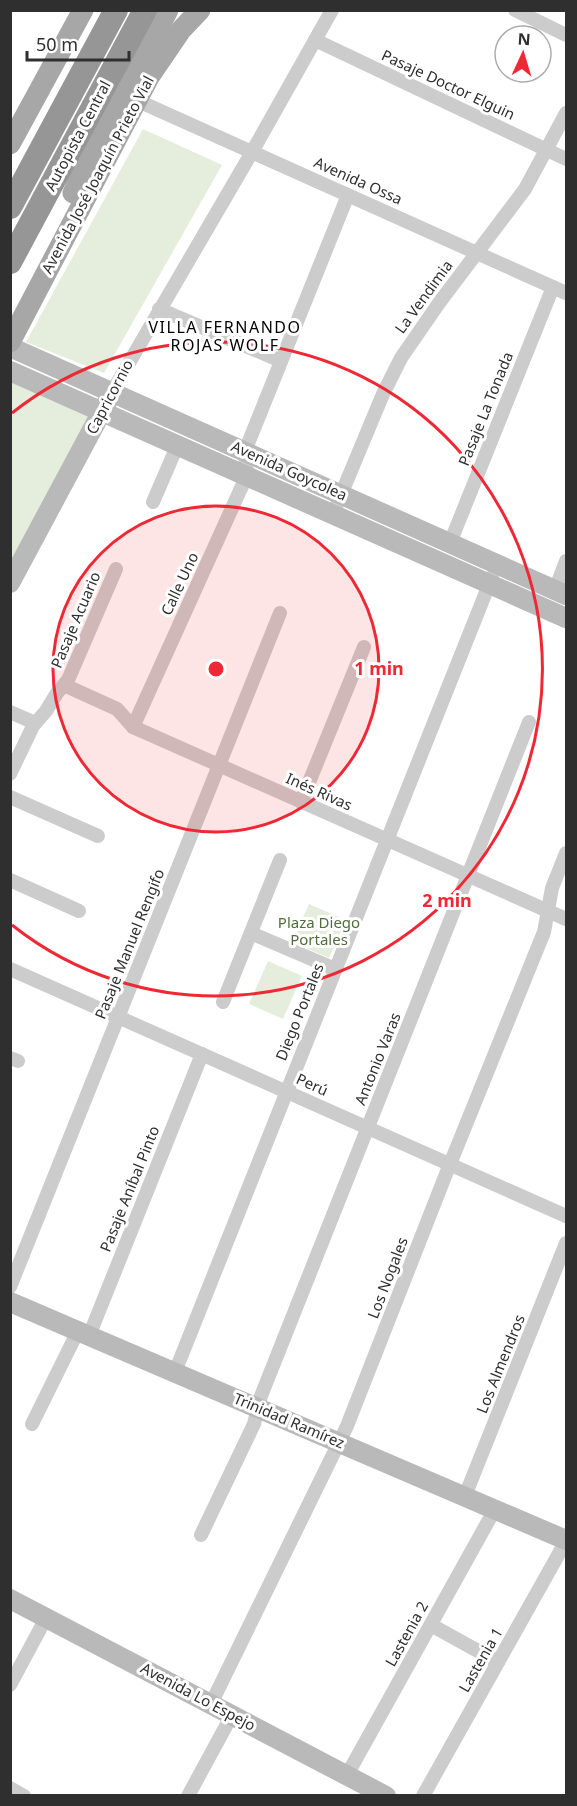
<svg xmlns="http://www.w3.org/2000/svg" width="577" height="1806" viewBox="0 0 577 1806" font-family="'Noto Sans',sans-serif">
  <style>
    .green { fill: #e5eddc }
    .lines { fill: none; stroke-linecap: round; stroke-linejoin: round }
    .street { stroke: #ccc; stroke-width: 14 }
    .secondary { stroke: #b9b9b9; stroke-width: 20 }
    .primary { stroke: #a7a7a7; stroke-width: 21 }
    .highway { stroke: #969696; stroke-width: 24 }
    .ring { fill: none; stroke: #ef2835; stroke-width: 3 }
    .labels { text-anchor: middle; stroke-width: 6; stroke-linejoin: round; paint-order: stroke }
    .street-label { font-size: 15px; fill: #2f2f2f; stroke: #fff }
    .park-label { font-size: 15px; fill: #516d39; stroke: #fff }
    .neighbourhood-label { font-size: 16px; letter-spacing: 1.5px; fill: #000; stroke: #fff }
    .centre { fill: #ef2835; stroke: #fff; stroke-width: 3 }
    .ring-label { font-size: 18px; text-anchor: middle; font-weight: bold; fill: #ef2835; stroke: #fff; stroke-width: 6; stroke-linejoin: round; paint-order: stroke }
  </style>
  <rect width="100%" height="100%" fill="#fff"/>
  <!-- green -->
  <g class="green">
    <polygon points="143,129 222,165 104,373 26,342"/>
    <polygon points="11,375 88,412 89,422 11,567"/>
    <polygon points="309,904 346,920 329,958 292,942"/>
    <polygon points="268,961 302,976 283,1019 249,1004"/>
  </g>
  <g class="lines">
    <!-- street -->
    <g class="street">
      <polyline points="515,10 566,35"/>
      <polyline points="315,40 566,159"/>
      <polyline points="136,100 566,293"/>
      <polyline points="159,309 281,361"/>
      <polyline points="112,392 252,152 332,10"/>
      <polyline points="153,502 178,444"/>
      <polyline points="333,514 383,394 401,358 439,303 525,189 566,113"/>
      <polyline points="450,543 553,287"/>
      <polyline points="555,590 566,561"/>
      <polyline points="64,685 117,709 133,727 566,919"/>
      <polyline points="10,712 35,723"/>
      <polyline points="133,727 247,475 245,451 348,195"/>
      <polyline points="10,774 33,726 46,711 57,693 68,680 116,569"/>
      <polyline points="10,797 98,836"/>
      <polyline points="301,802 364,647"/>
      <polyline points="10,880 79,911"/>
      <polyline points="251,933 335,969"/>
      <polyline points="10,969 566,1216"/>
      <polyline points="223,1002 280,860"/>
      <polyline points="10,1058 18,1061"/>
      <polyline points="10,1287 280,613"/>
      <polyline points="89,1336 202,1054"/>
      <polyline points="175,1372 492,577"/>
      <polyline points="32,1424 78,1331"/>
      <polyline points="465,1496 566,1243"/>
      <polyline points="201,1535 254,1424 261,1396 529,722"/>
      <polyline points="431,1625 498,1662"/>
      <polyline points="10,1685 46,1618"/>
      <polyline points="211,1704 347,1426 446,1174 544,932 552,888 566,853"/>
      <polyline points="347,1775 495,1509"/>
      <polyline points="10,1788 24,1796"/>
      <polyline points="188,1796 232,1715"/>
      <polyline points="423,1796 566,1541"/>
    </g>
    <!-- secondary -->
    <g class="secondary">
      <polyline points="10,347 566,595"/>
      <polyline points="10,371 566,618"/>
      <polyline points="10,583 108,400"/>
      <polyline points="10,1302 566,1540"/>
      <polyline points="10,1599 386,1796"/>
    </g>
    <!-- primary -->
    <g class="primary">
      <polyline points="10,144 83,10"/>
      <polyline points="73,193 85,166 168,10"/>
      <polyline points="10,342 149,77 181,30 200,10"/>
    </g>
    <!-- highway -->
    <g class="highway">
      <polyline points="10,207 116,10"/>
      <polyline points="10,262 145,10"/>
    </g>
  </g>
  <!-- distance rings -->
  <circle cx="216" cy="669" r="163" fill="#ef2835" fill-opacity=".12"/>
  <g class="ring">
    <circle cx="216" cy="669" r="163"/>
    <path d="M12 413A327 327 0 1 1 12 925"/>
  </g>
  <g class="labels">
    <!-- street labels -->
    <g class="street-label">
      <text transform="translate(448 85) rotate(25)" y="5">Pasaje Doctor Elguin</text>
      <text transform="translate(78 136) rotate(-62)" y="5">Autopista Central</text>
      <text transform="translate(98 175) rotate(-62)" y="5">Avenida José Joaquín Prieto Vial</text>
      <text transform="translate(358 181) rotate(24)" y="5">Avenida Ossa</text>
      <text transform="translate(424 297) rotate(-54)" y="5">La Vendimia</text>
      <text transform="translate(110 397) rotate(-62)" y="5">Capricornio</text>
      <text transform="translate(486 409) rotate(-68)" y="5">Pasaje La Tonada</text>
      <text transform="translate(289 471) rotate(24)" y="5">Avenida Goycolea</text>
      <text transform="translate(180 584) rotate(-65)" y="5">Calle Uno</text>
      <text transform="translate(76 620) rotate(-67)" y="5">Pasaje Acuario</text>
      <text transform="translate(319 792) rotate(24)" y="5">Inés Rivas</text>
      <text transform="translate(130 944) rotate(-68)" y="5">Pasaje Manuel Rengifo</text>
      <text transform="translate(300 1012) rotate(-68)" y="5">Diego Portales</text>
      <text transform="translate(378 1059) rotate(-68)" y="5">Antonio Varas</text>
      <text transform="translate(312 1085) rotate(24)" y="5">Perú</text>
      <text transform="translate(130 1189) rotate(-68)" y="5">Pasaje Aníbal Pinto</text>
      <text transform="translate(388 1278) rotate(-69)" y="5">Los Nogales</text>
      <text transform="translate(501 1364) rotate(-68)" y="5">Los Almendros</text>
      <text transform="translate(289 1421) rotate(23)" y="5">Trinidad Ramírez</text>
      <text transform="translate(407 1634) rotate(-61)" y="5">Lastenia 2</text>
      <text transform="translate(481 1660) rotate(-60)" y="5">Lastenia 1</text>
      <text transform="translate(198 1697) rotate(28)" y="5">Avenida Lo Espejo</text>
    </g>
    <!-- park labels -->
    <g class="park-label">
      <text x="319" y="928">Plaza Diego<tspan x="319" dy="17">Portales</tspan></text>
    </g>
    <!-- neighbourhood labels -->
    <g class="neighbourhood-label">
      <text x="225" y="333">VILLA FERNANDO<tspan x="225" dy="18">ROJAS WOLF</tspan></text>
    </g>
  </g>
  <circle cx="216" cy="669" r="9" class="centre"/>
  <g class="ring-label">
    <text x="379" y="675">1 min</text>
    <text x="447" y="907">2 min</text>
  </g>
  <!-- border -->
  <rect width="577" height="1806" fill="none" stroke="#2f2f2f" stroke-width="24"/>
  <!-- north arrow -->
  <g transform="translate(523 54) rotate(4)"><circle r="28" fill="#ffffff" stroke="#acacac" stroke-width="1.5"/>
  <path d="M0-4.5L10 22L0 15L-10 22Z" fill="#ef2835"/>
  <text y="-9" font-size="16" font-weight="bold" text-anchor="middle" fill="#2f2f2f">N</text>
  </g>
  <!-- scale -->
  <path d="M27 51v9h102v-9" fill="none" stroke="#2f2f2f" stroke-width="3"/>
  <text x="36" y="51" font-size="18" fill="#2f2f2f" stroke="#ffffff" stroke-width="4.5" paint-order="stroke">50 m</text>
</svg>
